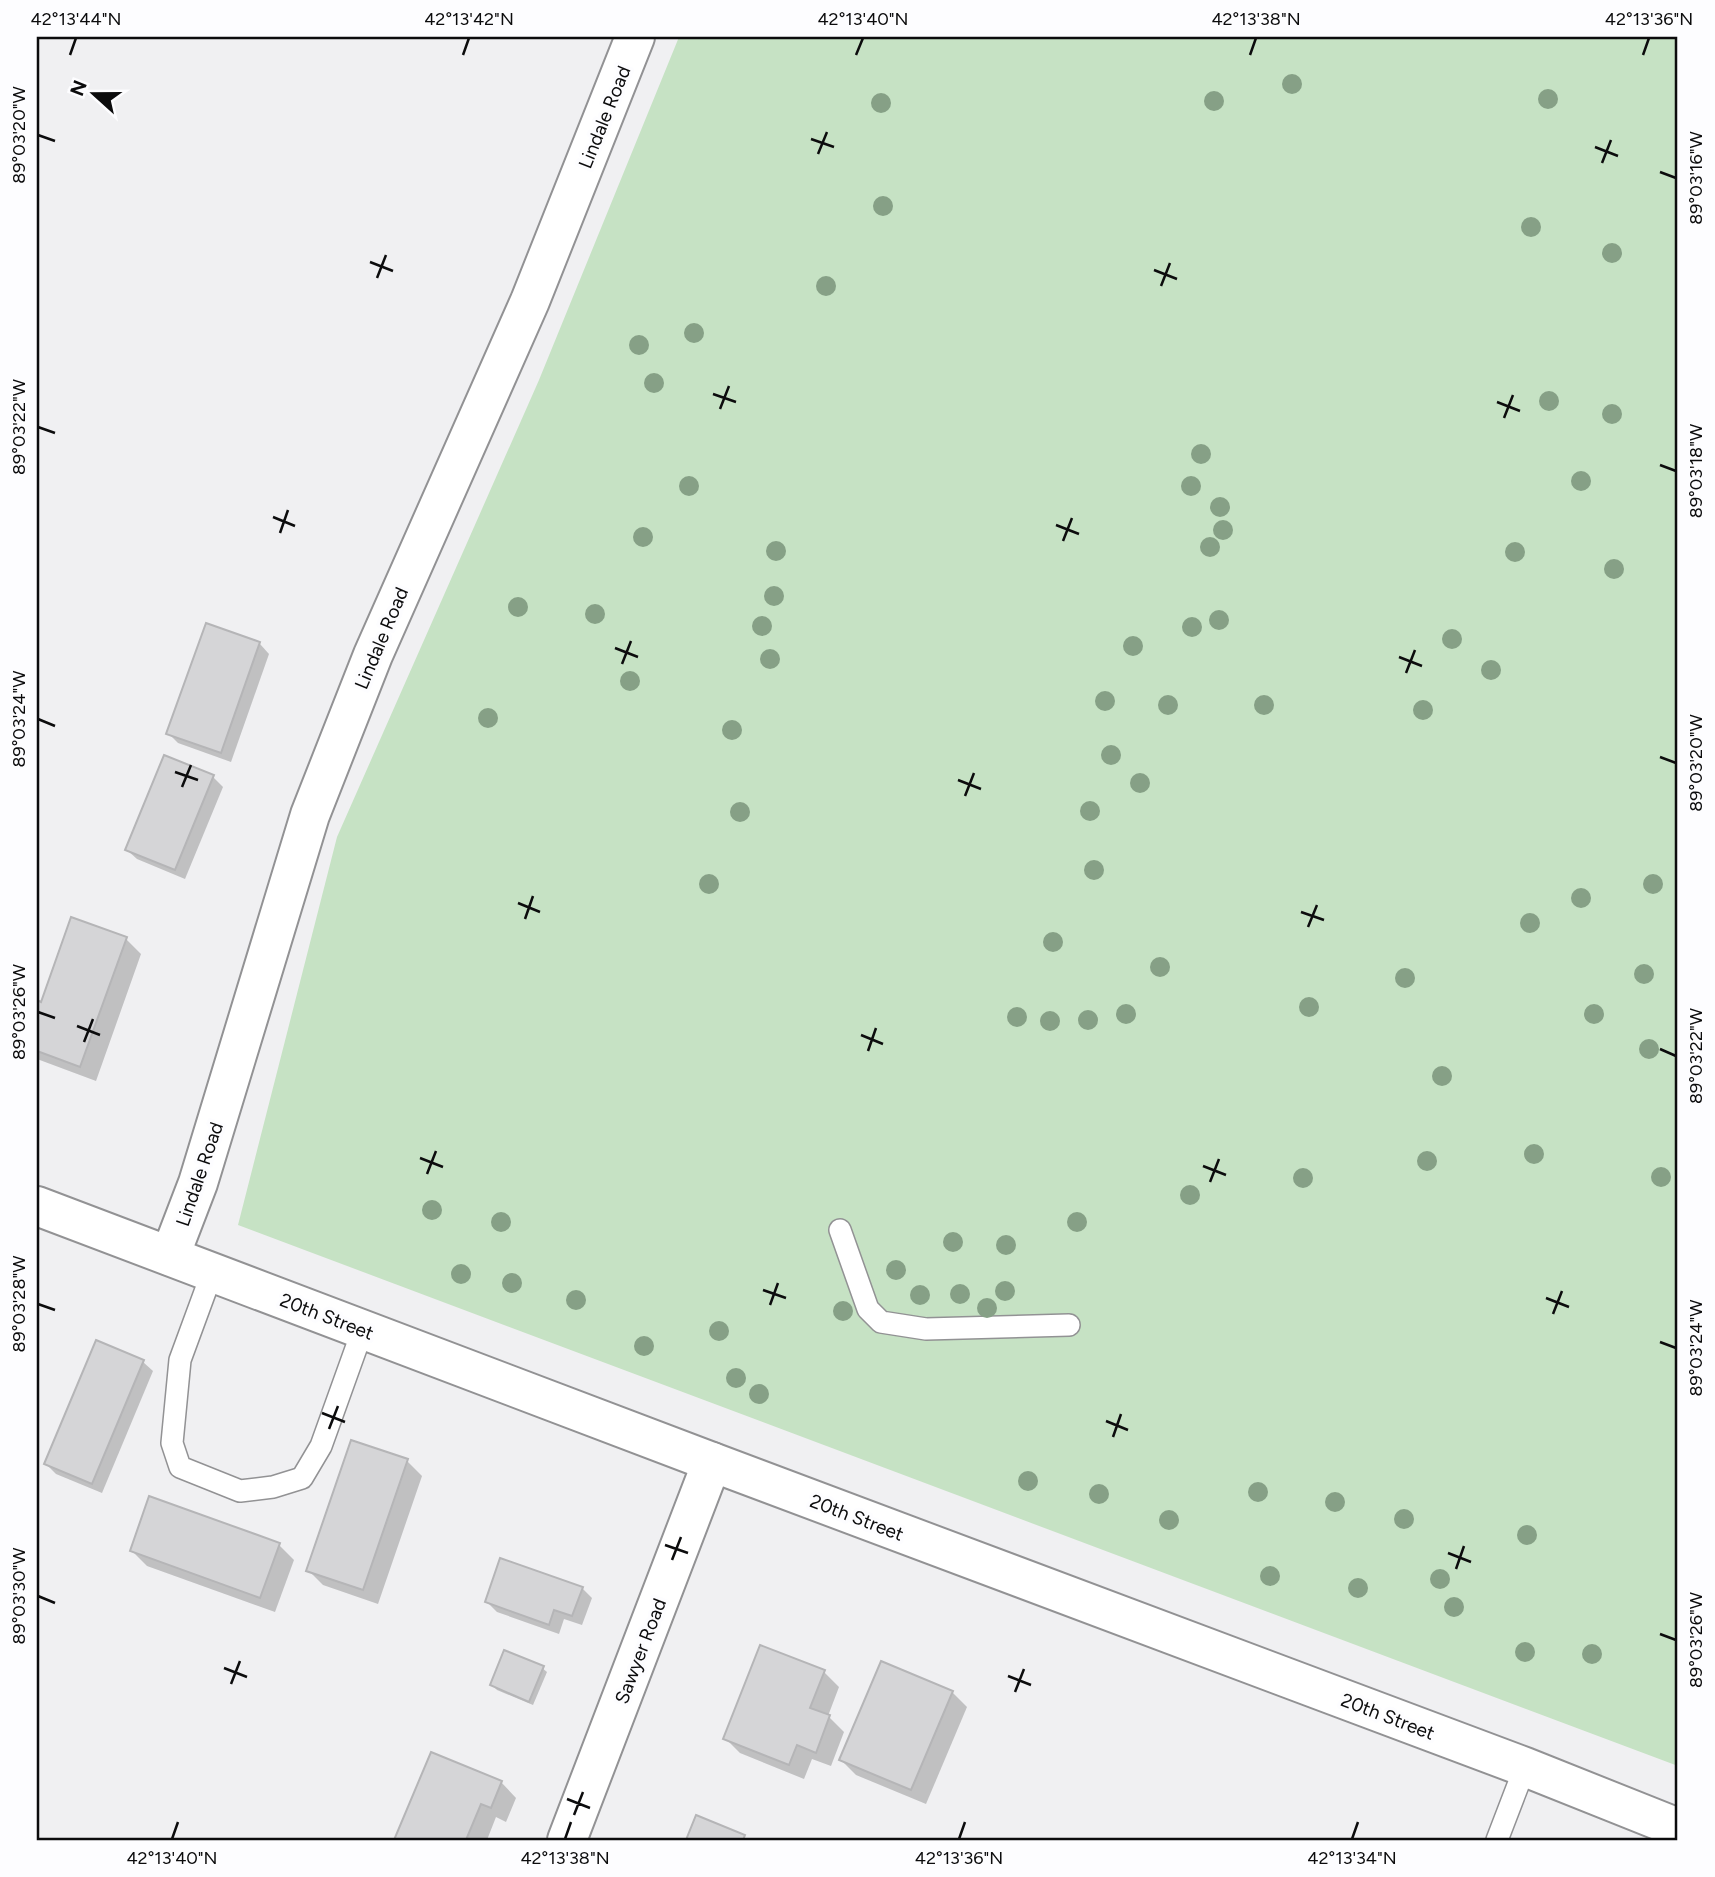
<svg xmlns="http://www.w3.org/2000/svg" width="1715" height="1877" viewBox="0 0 1715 1877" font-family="Figtree,sans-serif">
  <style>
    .green { fill: #c6e2c4 }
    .shadow { fill: #0003 }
    .building { fill: #d5d5d7; stroke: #b5b5b7; stroke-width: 2 }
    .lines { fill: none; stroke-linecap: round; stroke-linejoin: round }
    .lane-casing { stroke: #929294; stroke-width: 24 }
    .street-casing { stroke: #929294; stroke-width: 42 }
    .secondary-casing { stroke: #929294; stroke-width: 42 }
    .lane { stroke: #fff; stroke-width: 21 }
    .street { stroke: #fff; stroke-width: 38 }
    .secondary { stroke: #fff; stroke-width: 38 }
    .tree { fill: #86a086 }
    .ticks { fill: none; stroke: #0c0c0d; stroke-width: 2.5 }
    .labels { text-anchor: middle; stroke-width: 7; stroke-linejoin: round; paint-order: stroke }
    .street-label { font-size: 19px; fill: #0c0c0d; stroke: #fdfdff }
    .neatline { fill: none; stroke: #0c0c0d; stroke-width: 2.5 }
    .ticks-label { font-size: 18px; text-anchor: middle; fill: #0c0c0d }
  </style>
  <rect width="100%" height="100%" fill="#f0f0f2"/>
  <!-- green -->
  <polygon class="green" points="679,37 1678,37 1678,1766 238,1225 337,837 539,380"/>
  <!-- shadow -->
  <g class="shadow">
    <polygon points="207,625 260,644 269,654 231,762 178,743 168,733"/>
    <polygon points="213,777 223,787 185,879 137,859 127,850"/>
    <polygon points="126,939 141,954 96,1081 37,1059 37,1002 42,1004"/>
    <polygon points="143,1362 153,1371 102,1493 56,1474 46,1464"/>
    <polygon points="407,1461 422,1476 378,1604 323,1585 308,1570"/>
    <polygon points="279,1545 294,1560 275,1612 147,1566 132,1551"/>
    <polygon points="582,1588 592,1598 582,1625 564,1619 559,1634 497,1612 487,1602"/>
    <polygon points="761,1647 824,1672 839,1687 828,1716 844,1732 831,1766 812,1759 804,1779 740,1753 725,1738"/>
    <polygon points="542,1668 547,1672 533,1705 497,1690 492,1685"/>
    <polygon points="952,1692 967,1707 926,1804 856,1775 841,1760"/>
    <polygon points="432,1754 501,1782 516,1798 506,1822 496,1817 487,1840 396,1840"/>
  </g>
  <!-- building -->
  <g class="building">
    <polygon points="206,623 260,642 221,753 166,734"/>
    <polygon points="164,755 214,775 175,870 125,850"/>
    <polygon points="71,917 127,937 80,1067 37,1051 37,1000 41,1002"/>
    <polygon points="96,1340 144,1360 92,1484 44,1464"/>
    <polygon points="351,1440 408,1459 363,1590 306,1571"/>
    <polygon points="149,1496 280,1543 260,1598 130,1551"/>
    <polygon points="500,1558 583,1587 572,1616 554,1610 549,1625 485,1602"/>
    <polygon points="760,1645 825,1670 810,1708 830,1715 816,1753 797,1745 789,1765 723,1739"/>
    <polygon points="504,1650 544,1666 529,1702 490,1685"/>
    <polygon points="881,1661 953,1691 911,1790 839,1760"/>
    <polygon points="431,1752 502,1781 491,1808 481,1804 466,1840 394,1840"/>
    <polygon points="696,1815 745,1835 743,1840 686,1840"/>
  </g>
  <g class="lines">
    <defs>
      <g id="lane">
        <polyline points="840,1230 868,1309 881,1322 926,1329 1069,1325"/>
        <polyline points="212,1273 180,1360 172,1443 180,1467 240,1491 273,1487 302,1478 321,1446 363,1329"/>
        <polyline points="1497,1840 1525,1767"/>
      </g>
      <g id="street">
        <polyline points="170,1256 198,1183 310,815 373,655 530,301 635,37"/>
        <polyline points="567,1840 712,1462"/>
      </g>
      <polyline id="secondary" points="37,1206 712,1462 1525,1767 1678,1828"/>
    </defs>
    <!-- lane casing -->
    <use href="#lane" class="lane-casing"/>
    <!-- street casing -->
    <use href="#street" class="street-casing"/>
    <!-- secondary casing -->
    <use href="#secondary" class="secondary-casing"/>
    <!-- lane -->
    <use href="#lane" class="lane"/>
    <!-- street -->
    <use href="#street" class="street"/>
    <!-- secondary -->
    <use href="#secondary" class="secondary"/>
  </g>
  <!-- trees -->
  <g class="tree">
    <circle cx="1292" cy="84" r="10"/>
    <circle cx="1548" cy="99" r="10"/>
    <circle cx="1214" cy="101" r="10"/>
    <circle cx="881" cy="103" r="10"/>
    <circle cx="883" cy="206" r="10"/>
    <circle cx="1531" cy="227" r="10"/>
    <circle cx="1612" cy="253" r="10"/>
    <circle cx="826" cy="286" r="10"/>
    <circle cx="694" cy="333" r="10"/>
    <circle cx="639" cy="345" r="10"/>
    <circle cx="654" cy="383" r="10"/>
    <circle cx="1549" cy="401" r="10"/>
    <circle cx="1612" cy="414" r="10"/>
    <circle cx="1201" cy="454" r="10"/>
    <circle cx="1581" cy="481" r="10"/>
    <circle cx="689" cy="486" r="10"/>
    <circle cx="1191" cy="486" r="10"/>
    <circle cx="1220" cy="507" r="10"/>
    <circle cx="1223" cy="530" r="10"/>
    <circle cx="643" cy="537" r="10"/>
    <circle cx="1210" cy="547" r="10"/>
    <circle cx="776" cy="551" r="10"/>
    <circle cx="1515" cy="552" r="10"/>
    <circle cx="1614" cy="569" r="10"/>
    <circle cx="774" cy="596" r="10"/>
    <circle cx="518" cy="607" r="10"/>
    <circle cx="595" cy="614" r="10"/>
    <circle cx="1219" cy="620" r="10"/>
    <circle cx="762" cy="626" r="10"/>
    <circle cx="1192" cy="627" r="10"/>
    <circle cx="1452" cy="639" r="10"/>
    <circle cx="1133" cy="646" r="10"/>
    <circle cx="770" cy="659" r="10"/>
    <circle cx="1491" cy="670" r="10"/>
    <circle cx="630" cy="681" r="10"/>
    <circle cx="1105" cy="701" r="10"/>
    <circle cx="1168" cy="705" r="10"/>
    <circle cx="1264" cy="705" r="10"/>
    <circle cx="1423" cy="710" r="10"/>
    <circle cx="488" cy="718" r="10"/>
    <circle cx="732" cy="730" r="10"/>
    <circle cx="1111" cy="755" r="10"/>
    <circle cx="1140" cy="783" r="10"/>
    <circle cx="1090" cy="811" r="10"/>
    <circle cx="740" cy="812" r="10"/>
    <circle cx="1094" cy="870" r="10"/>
    <circle cx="709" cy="884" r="10"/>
    <circle cx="1653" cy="884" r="10"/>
    <circle cx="1581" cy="898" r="10"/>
    <circle cx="1530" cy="923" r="10"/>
    <circle cx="1053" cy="942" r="10"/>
    <circle cx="1160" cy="967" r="10"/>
    <circle cx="1644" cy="974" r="10"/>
    <circle cx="1405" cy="978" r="10"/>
    <circle cx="1309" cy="1007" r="10"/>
    <circle cx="1126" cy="1014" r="10"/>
    <circle cx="1594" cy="1014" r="10"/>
    <circle cx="1017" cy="1017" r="10"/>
    <circle cx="1088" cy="1020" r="10"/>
    <circle cx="1050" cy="1021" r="10"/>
    <circle cx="1649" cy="1049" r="10"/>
    <circle cx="1442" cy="1076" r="10"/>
    <circle cx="1534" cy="1154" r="10"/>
    <circle cx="1427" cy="1161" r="10"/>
    <circle cx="1661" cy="1177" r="10"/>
    <circle cx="1303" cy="1178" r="10"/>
    <circle cx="1190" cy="1195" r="10"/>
    <circle cx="432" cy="1210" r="10"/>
    <circle cx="501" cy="1222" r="10"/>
    <circle cx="1077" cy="1222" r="10"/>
    <circle cx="953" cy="1242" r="10"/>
    <circle cx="1006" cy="1245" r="10"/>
    <circle cx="896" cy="1270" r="10"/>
    <circle cx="461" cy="1274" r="10"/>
    <circle cx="512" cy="1283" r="10"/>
    <circle cx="1005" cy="1291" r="10"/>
    <circle cx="960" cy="1294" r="10"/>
    <circle cx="920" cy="1295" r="10"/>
    <circle cx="576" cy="1300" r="10"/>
    <circle cx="987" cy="1308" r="10"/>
    <circle cx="843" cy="1311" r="10"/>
    <circle cx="719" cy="1331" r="10"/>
    <circle cx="644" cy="1346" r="10"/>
    <circle cx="736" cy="1378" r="10"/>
    <circle cx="759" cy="1394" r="10"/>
    <circle cx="1028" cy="1481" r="10"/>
    <circle cx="1258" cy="1492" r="10"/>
    <circle cx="1099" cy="1494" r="10"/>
    <circle cx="1335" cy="1502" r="10"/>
    <circle cx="1404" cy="1519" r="10"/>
    <circle cx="1169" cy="1520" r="10"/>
    <circle cx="1527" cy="1535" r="10"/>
    <circle cx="1270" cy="1576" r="10"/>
    <circle cx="1440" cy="1579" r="10"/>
    <circle cx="1358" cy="1588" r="10"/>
    <circle cx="1454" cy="1607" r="10"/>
    <circle cx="1525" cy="1652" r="10"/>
    <circle cx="1592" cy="1654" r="10"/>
  </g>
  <!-- ticks -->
  <path class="ticks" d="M70 55 76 38M463 55 469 38M856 55 863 38M1250 55 1256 38M1643 55 1649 38M38 135 55 141M811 139 834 147M1595 147 1618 156M818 154 827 132M1602 163 1611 140M1660 172 1676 178M370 262 393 271M1154 270 1177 279M377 278 386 255M1161 286 1170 263M713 394 736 402M1497 402 1520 411M720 409 729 386M1504 418 1513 395M38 427 55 433M1660 465 1676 471M273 517 295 526M1056 525 1079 534M280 533 288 510M1063 541 1072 518M615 648 638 657M1399 657 1422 666M622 664 631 641M1406 673 1415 650M38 719 55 726M1660 757 1676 763M175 772 198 780M958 780 981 789M182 787 191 765M965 796 974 773M518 903 540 912M1301 912 1324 920M525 919 533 896M1308 927 1317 905M38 1012 55 1018M77 1026 100 1035M861 1035 883 1044M84 1042 93 1019M1660 1049 1676 1056M868 1051 876 1028M420 1158 443 1167M1203 1166 1226 1175M427 1174 436 1151M1210 1182 1219 1159M763 1290 786 1298M1546 1298 1569 1307M38 1304 55 1310M770 1305 778 1283M1553 1314 1562 1291M1660 1342 1676 1348M322 1413 345 1422M1106 1421 1128 1430M329 1429 338 1406M1113 1437 1121 1414M665 1545 688 1553M1448 1553 1471 1562M672 1560 681 1537M1456 1569 1464 1546M38 1596 55 1603M1660 1634 1676 1640M224 1668 247 1677M1008 1676 1031 1685M231 1684 240 1661M1015 1692 1024 1669M567 1799 590 1808M574 1815 583 1792M172 1839 178 1822M565 1839 571 1822M959 1839 965 1822M1352 1839 1358 1822"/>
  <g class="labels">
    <!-- street labels -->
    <g class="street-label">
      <text transform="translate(604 117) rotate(-68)" y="7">Lindale Road</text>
      <text transform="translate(381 638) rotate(-67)" y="7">Lindale Road</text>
      <text transform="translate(199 1174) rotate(-71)" y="7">Lindale Road</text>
      <text transform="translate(327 1316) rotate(21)" y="7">20th Street</text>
      <text transform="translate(857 1517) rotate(21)" y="7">20th Street</text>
      <text transform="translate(640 1651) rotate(-69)" y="7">Sawyer Road</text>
      <text transform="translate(1388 1716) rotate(21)" y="7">20th Street</text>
    </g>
  </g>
  <!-- border -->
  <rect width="1715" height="1877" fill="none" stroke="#fdfdff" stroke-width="77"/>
  <!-- north arrow -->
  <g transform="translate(94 94) rotate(291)" stroke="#fdfdff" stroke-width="5" paint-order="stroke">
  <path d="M0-5L12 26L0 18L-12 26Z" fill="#0c0c0d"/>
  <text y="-10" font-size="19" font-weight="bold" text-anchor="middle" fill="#0c0c0d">N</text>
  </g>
  <rect x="38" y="38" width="1638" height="1801" class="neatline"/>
  <g class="ticks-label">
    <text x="76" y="25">42°13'44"N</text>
    <text x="469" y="25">42°13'42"N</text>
    <text x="863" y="25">42°13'40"N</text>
    <text x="1256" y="25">42°13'38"N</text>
    <text x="1649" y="25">42°13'36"N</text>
    <text transform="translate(19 135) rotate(-90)" y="6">89°03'20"W</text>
    <text transform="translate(1696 178) rotate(-90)" y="6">89°03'16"W</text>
    <text transform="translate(19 427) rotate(-90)" y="6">89°03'22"W</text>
    <text transform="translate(1696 471) rotate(-90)" y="6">89°03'18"W</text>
    <text transform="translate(19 719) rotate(-90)" y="6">89°03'24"W</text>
    <text transform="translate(1696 763) rotate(-90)" y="6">89°03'20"W</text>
    <text transform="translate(19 1012) rotate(-90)" y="6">89°03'26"W</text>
    <text transform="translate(1696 1056) rotate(-90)" y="6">89°03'22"W</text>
    <text transform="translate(19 1304) rotate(-90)" y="6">89°03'28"W</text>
    <text transform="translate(1696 1348) rotate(-90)" y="6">89°03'24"W</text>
    <text transform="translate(19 1596) rotate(-90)" y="6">89°03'30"W</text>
    <text transform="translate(1696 1640) rotate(-90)" y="6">89°03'26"W</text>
    <text x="172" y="1864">42°13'40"N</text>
    <text x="565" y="1864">42°13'38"N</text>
    <text x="959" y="1864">42°13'36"N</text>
    <text x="1352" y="1864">42°13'34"N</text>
  </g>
</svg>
